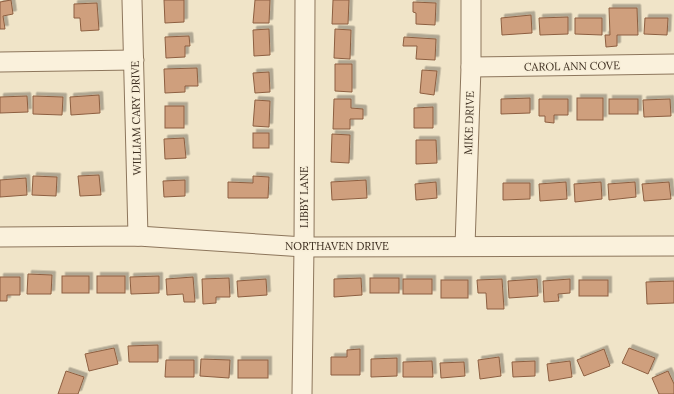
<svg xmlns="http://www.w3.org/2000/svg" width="674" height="394" viewBox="0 0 674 394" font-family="Lora,serif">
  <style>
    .building { fill: #cf9f7d; stroke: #8d5f41; filter: url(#shadow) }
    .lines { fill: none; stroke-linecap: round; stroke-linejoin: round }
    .minor-casing { stroke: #8d765c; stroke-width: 21 }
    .minor { stroke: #faf1dc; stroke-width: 19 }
    .labels { text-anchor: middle; stroke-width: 3; stroke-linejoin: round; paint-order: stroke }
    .street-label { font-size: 11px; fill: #3d2e20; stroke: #f7eed8 }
  </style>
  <defs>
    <filter id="shadow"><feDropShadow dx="3.5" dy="-3.5" stdDeviation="0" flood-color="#0004"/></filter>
  </defs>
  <rect width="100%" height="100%" fill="#f0e4c8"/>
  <!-- building -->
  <g class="building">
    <polygon points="11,0 13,14 3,16 5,29 0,29 0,2"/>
    <polygon points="164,0 184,0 184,22 165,23"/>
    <polygon points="255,0 270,0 269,23 253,23"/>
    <polygon points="333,0 349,0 348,24 332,24"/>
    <polygon points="413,2 436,3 435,25 416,24 416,13 413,12"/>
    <polygon points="97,3 99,30 81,31 80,18 74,18 74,4"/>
    <polygon points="609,8 637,8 638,35 617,35 617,46 606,47 605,35 610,35"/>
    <polygon points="531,15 532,33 502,35 501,18"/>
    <polygon points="568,17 568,34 540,35 539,18"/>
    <polygon points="575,18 602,18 602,35 575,34"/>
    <polygon points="645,18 668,18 667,35 644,34"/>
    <polygon points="269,29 270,55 254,56 253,30"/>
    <polygon points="335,29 351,30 350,59 334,58"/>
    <polygon points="189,36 190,46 185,46 185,57 166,58 165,37"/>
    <polygon points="404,37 436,39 435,60 416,59 417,46 403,46"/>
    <polygon points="335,64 352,64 352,92 335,91"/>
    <polygon points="197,68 198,86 185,86 185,92 165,93 164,69"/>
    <polygon points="422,70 437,71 434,95 420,93"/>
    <polygon points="269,72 270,92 255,93 253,73"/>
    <polygon points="99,95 100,113 71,115 70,97"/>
    <polygon points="27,96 28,112 0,113 0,97"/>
    <polygon points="33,96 63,97 62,115 33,114"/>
    <polygon points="530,98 530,113 501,114 501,99"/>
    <rect x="577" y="98" width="26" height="22"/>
    <polygon points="334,99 351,99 351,108 363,109 363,119 350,119 350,129 333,129"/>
    <polygon points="539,99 568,99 568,115 554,115 554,123 545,122 545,116 539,116"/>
    <rect x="609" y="99" width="29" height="15"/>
    <polygon points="670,99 671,116 644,117 643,100"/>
    <polygon points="255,100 270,101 269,127 253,126"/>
    <rect x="165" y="106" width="19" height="22"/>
    <polygon points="433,107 433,128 414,128 414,108"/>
    <rect x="253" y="133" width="16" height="15"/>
    <polygon points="332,134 350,135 349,163 331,162"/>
    <polygon points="184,138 186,158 165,159 164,139"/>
    <polygon points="416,140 436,140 437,163 416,164"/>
    <polygon points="99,175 101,195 80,196 78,176"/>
    <polygon points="33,176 57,177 56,196 32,195"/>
    <polygon points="253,176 269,177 268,198 228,198 228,182 253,183"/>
    <polygon points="26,178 27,195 0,197 0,180"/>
    <polygon points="185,180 185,196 164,197 163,181"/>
    <polygon points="366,180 367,198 332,200 331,182"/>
    <polygon points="436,182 437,198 416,200 415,184"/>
    <polygon points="566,182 567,199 540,201 539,184"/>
    <polygon points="601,182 602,199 575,202 574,184"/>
    <polygon points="635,182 636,197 609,200 608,184"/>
    <polygon points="669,182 671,199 644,201 642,184"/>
    <polygon points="503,183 530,183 530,199 503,200"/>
    <polygon points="28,274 52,275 51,294 27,294"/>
    <rect x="62" y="276" width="27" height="17"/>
    <rect x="97" y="276" width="28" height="17"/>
    <polygon points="159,276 159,293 131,294 130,277"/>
    <polygon points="0,277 20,277 20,295 7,295 7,301 0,301"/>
    <polygon points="193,277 195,302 184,302 183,294 167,295 166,279"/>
    <polygon points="229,278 230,297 216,297 216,303 203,304 202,279"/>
    <polygon points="361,278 362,295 334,297 334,279"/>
    <rect x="370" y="278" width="29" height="15"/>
    <polygon points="266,279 267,295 238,297 237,281"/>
    <rect x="403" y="279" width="29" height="15"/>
    <polygon points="502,279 504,309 487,309 486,293 478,293 477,280"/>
    <polygon points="537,279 538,296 509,298 508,281"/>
    <polygon points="570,279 570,293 558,294 559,301 544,302 543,281"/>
    <rect x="441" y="280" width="27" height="18"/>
    <rect x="579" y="280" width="29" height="16"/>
    <polygon points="674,281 674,303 647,304 646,282"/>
    <polygon points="158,345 158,362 129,362 128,346"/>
    <polygon points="114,348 118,364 89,371 85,354"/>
    <polygon points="629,348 655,358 648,374 622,363"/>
    <polygon points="360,349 360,375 331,375 331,357 347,357 347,350"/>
    <polygon points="604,349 610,366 584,376 577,360"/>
    <polygon points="499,357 501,376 480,379 478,360"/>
    <polygon points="397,358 397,376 371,377 371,359"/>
    <polygon points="201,359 230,360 229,378 200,376"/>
    <polygon points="166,360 194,360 194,377 165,377"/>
    <rect x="238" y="360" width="30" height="18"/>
    <polygon points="432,361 433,377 403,377 403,362"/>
    <polygon points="535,361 535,376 513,377 512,362"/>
    <polygon points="570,361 572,377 549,381 547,364"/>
    <polygon points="464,362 465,376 441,378 440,363"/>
    <polygon points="66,371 84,377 78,394 58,394"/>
    <polygon points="668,371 674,384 674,394 659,394 652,378"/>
  </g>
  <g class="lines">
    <defs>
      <g id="minor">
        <polyline points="132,0 138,236"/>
        <polyline points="0,62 134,60"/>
        <polyline points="471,67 674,64"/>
        <polyline points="0,237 138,236 304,247 674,246"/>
        <polyline points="465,246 471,67 471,0"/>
        <polyline points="302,394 304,247 305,0"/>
      </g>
    </defs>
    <!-- minor casing -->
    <use href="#minor" class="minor-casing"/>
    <!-- minor -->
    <use href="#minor" class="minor"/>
  </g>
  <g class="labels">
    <!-- street labels -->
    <g class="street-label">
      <text transform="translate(572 66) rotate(-1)" y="4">CAROL ANN COVE</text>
      <text transform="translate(136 118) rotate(-91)" y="4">WILLIAM CARY DRIVE</text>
      <text transform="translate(469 123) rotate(-88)" y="4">MIKE DRIVE</text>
      <text transform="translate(304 197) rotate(-90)" y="4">LIBBY LANE</text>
      <text x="337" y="250">NORTHAVEN DRIVE</text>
    </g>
  </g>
</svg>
